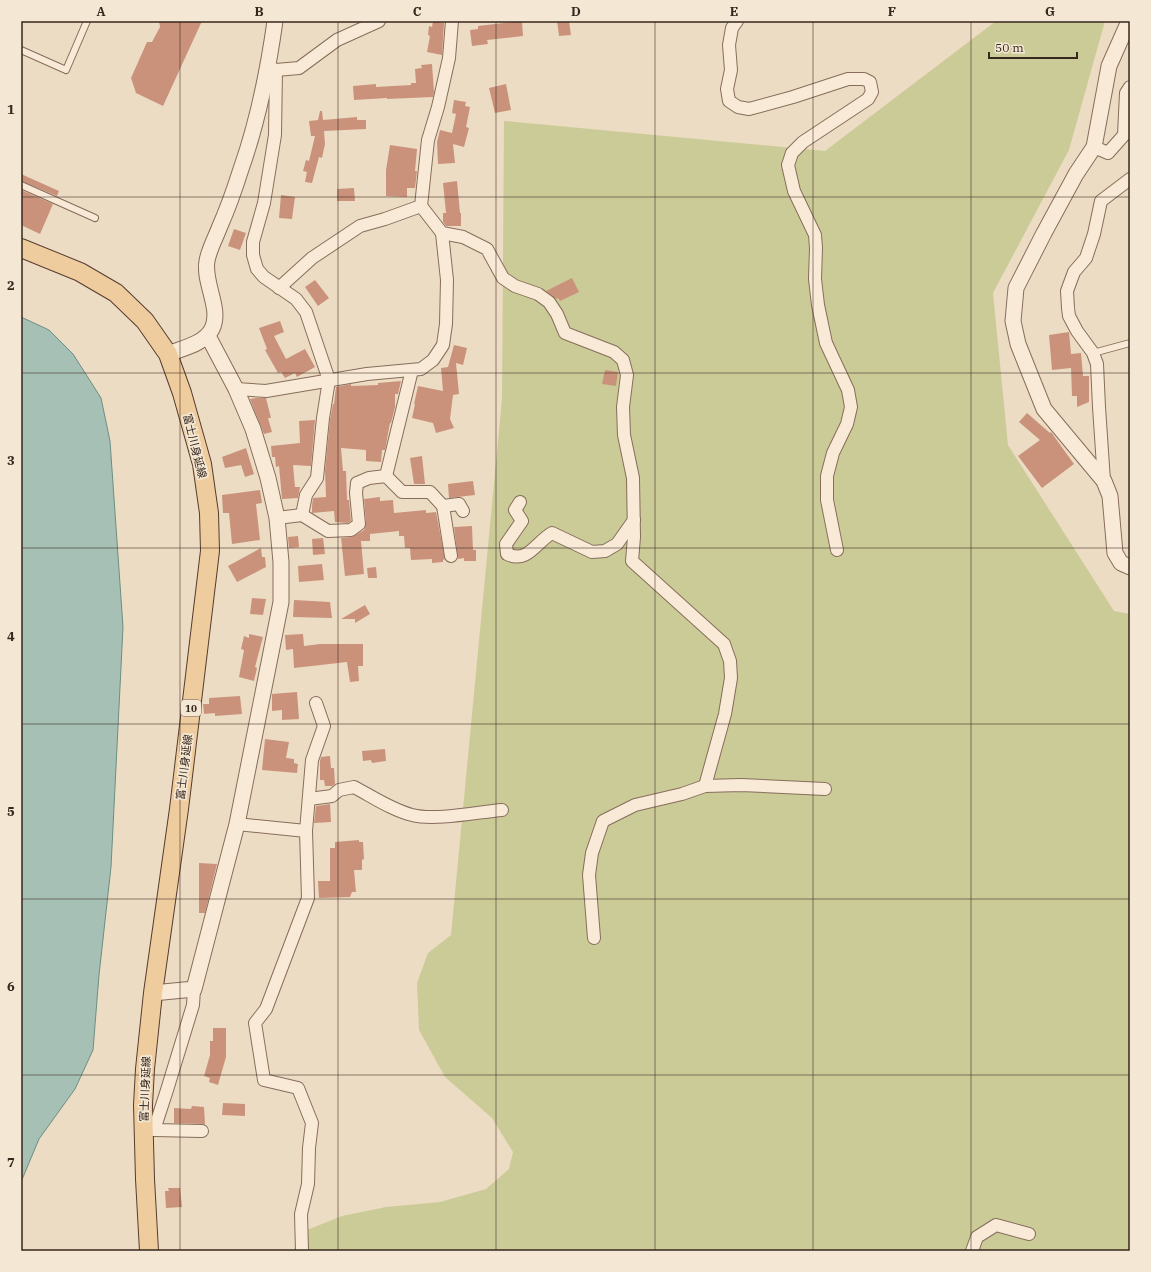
<svg xmlns="http://www.w3.org/2000/svg" width="1151" height="1272" viewBox="0 0 1151 1272" font-family="'IBM Plex Serif','Noto Sans JP',serif">
  <style>
    .green { fill: #cbcb98 }
    .water { fill: #a6c0b5; stroke: #6d8e82 }
    .building { fill: #ca927b }
    .lines { fill: none; stroke-linecap: round; stroke-linejoin: round }
    .service-casing { stroke: #876d5b; stroke-width: 8 }
    .minor-casing { stroke: #876d5b; stroke-width: 14 }
    .tertiary-casing { stroke: #876d5b; stroke-width: 17 }
    .primary-casing { stroke: #553c2f; stroke-width: 20 }
    .service { stroke: #f8ead7; stroke-width: 6 }
    .minor { stroke: #f8ead7; stroke-width: 12 }
    .tertiary { stroke: #f8ead7; stroke-width: 15 }
    .primary { stroke: #efcc9d; stroke-width: 18 }
    .grid { fill: none; stroke: #37271e; stroke-width: 1; stroke-opacity: 0.55 }
    .labels { text-anchor: middle; stroke-width: 3.5; stroke-linejoin: round; paint-order: stroke }
    .shield { fill: #f4e7d3; stroke: #706154; stroke-width: 1 }
    .shield-label { font-size: 10px; font-weight: bold; fill: #37271e }
    .street-label { font-size: 11px; fill: #37271e; stroke: #f4e7d3 }
    .neatline { fill: none; stroke: #37271e; stroke-width: 1.5 }
    .grid-label { font-size: 13px; text-anchor: middle; font-weight: bold; fill: #37271e }
  </style>
  <rect width="100%" height="100%" fill="#eddcc4"/>
  <!-- green -->
  <polygon class="green" points="996,21 1105,21 1069,150 993,293 1008,445 1114,611 1130,614 1130,1251 293,1251 302,1232 342,1216 386,1207 440,1202 486,1189 509,1169 513,1152 492,1118 445,1077 419,1030 417,983 428,953 451,935 502,399 504,121 825,151"/>
  <!-- water -->
  <polygon class="water" points="21,317 49,330 73,354 101,398 110,441 123,627 111,867 99,975 93,1050 75,1089 39,1139 21,1182"/>
  <!-- building -->
  <g class="building">
    <polygon points="159,21 202,21 163,106 136,93 131,78 147,42 152,42 160,27"/>
    <polygon points="433,21 444,23 442,55 427,52 430,36 428,35 429,26 432,27"/>
    <polygon points="522,21 523,36 487,40 488,44 472,46 470,30 478,29 478,26"/>
    <polygon points="557,21 569,21 571,35 559,36"/>
    <polygon points="432,64 434,92 433,97 387,99 387,98 354,100 353,86 376,84 376,87 411,85 411,83 416,83 415,69 422,68 421,65"/>
    <polygon points="506,84 511,110 495,113 489,88"/>
    <polygon points="454,100 466,102 465,106 470,107 466,127 469,128 464,147 453,144 455,163 438,164 437,142 440,130 452,133 456,114 452,113"/>
    <polygon points="320,111 322,111 323,120 357,117 357,120 366,120 366,129 324,131 325,144 322,158 319,157 312,183 305,182 307,172 303,171 306,160 309,161 315,136 311,136 309,121 318,120"/>
    <polygon points="390,145 417,149 415,171 417,171 415,188 407,188 407,197 386,196 386,170"/>
    <polygon points="21,174 59,191 57,196 21,181"/>
    <polygon points="457,181 460,213 461,213 461,226 446,226 443,222 443,213 446,213 443,183"/>
    <polygon points="354,188 355,201 337,201 337,189"/>
    <polygon points="21,190 53,204 40,234 21,225"/>
    <polygon points="281,195 295,197 292,219 279,218"/>
    <polygon points="234,229 246,233 240,250 228,246"/>
    <polygon points="572,278 579,292 560,301 558,298 556,299 546,291"/>
    <polygon points="315,280 329,298 318,306 305,287"/>
    <polygon points="280,321 284,332 274,336 286,359 305,349 315,367 297,377 295,373 285,378 281,372 278,373 265,350 267,349 259,328"/>
    <polygon points="1069,332 1071,354 1081,353 1083,376 1089,376 1089,402 1077,407 1077,396 1072,396 1071,368 1052,370 1049,335"/>
    <polygon points="454,345 467,348 463,365 456,363 459,394 453,395 450,419 454,428 436,433 433,423 412,418 415,404 414,404 418,386 443,391 441,368 448,367"/>
    <polygon points="605,370 618,372 616,386 602,384"/>
    <polygon points="401,381 398,394 395,394 395,407 391,423 390,423 385,450 382,450 381,462 366,461 366,450 341,448 343,471 346,471 347,500 349,500 351,521 348,523 335,522 334,511 312,513 312,506 313,498 326,497 325,471 330,420 333,404 334,404 336,387 351,384 351,386 378,385 378,383"/>
    <polygon points="256,398 266,398 271,418 268,418 272,432 264,434 250,399"/>
    <polygon points="1027,413 1050,433 1051,432 1074,464 1042,488 1018,456 1040,440 1019,422"/>
    <polygon points="315,420 311,466 293,465 295,487 300,487 298,498 282,499 279,466 276,467 275,457 272,457 271,446 300,443 299,421"/>
    <polygon points="246,448 254,474 245,477 241,465 225,468 222,457"/>
    <polygon points="422,456 425,484 414,484 410,458"/>
    <polygon points="473,481 475,495 449,498 448,484"/>
    <polygon points="260,490 262,503 256,504 260,540 232,544 229,513 223,513 222,495"/>
    <polygon points="380,497 380,501 393,500 394,513 426,510 426,513 436,512 445,559 443,560 443,562 432,563 432,559 411,560 410,548 405,548 404,536 399,536 399,531 370,534 370,541 361,541 364,574 345,576 341,538 352,537 364,530 366,523 364,499"/>
    <polygon points="472,526 473,550 476,550 476,561 464,561 464,558 458,559 454,527"/>
    <polygon points="298,536 299,547 289,548 288,537"/>
    <polygon points="323,538 325,554 313,555 312,539"/>
    <polygon points="261,548 262,557 265,557 266,567 237,582 228,566"/>
    <polygon points="322,564 324,580 299,582 298,566"/>
    <polygon points="376,567 377,578 368,578 367,568"/>
    <polygon points="252,598 266,599 263,615 250,614"/>
    <polygon points="294,600 330,602 332,618 293,617"/>
    <polygon points="365,605 370,614 355,623 355,619 341,619"/>
    <polygon points="249,634 263,637 255,667 257,668 254,681 239,677 244,650 241,649 244,636 249,638"/>
    <polygon points="303,634 304,646 320,644 363,644 363,666 358,666 359,681 350,682 347,662 294,668 293,649 286,650 285,635"/>
    <polygon points="297,692 299,719 282,720 282,710 272,711 272,694"/>
    <polygon points="240,696 242,714 215,716 215,713 204,714 203,704 209,704 209,698"/>
    <polygon points="265,739 289,742 286,758 294,759 294,763 298,764 297,773 262,770"/>
    <polygon points="385,749 386,761 372,763 371,760 363,761 362,751"/>
    <polygon points="330,756 331,768 334,768 335,784 332,786 325,786 324,780 320,780 320,761 321,757"/>
    <polygon points="330,804 331,822 314,823 316,806"/>
    <polygon points="359,840 359,842 363,842 364,859 362,860 362,870 354,870 356,892 352,892 350,897 319,898 318,881 330,881 330,848 335,848 335,842"/>
    <polygon points="199,863 217,864 205,913 199,913"/>
    <polygon points="213,1028 226,1028 226,1057 218,1085 209,1082 210,1078 204,1076 210,1055 210,1041 213,1041"/>
    <polygon points="223,1103 245,1104 245,1116 222,1115"/>
    <polygon points="192,1106 204,1107 205,1124 174,1123 174,1108 191,1109"/>
    <polygon points="168,1188 180,1188 182,1207 166,1208 165,1191 169,1191"/>
  </g>
  <g class="lines">
    <defs>
      <g id="service">
        <polyline points="21,50 66,70 87,21"/>
        <polyline points="21,185 95,218"/>
        <polyline points="1093,353 1130,343"/>
      </g>
      <g id="minor">
        <polyline points="737,21 732,28 729,45 731,70 727,89 729,101 738,107 749,109 793,97 848,79 864,79 870,82 872,92 868,99 803,142 792,153 788,165 794,191 815,235 816,248 815,279 818,305 826,343 848,390 851,407 847,424 833,453 827,476 827,500 837,550"/>
        <polyline points="269,67 276,70 275,135 264,203 253,242 253,255 257,269 264,277 296,299 306,312 329,380 323,418 317,478 306,495 302,515"/>
        <polyline points="276,70 299,68 337,40 379,21"/>
        <polyline points="1094,147 1108,153 1124,135 1126,93 1130,87"/>
        <polyline points="421,206 442,233 463,237 487,249 503,278 515,286 538,294 549,302 557,314 565,333 614,352 623,360 627,375 623,407 624,435 633,478 634,537 632,561 724,644 730,661 731,678 725,714 705,786"/>
        <polyline points="279,288 312,258 360,226 385,219 421,206 428,140 438,107 449,58 452,21"/>
        <polyline points="236,389 266,391 367,374 421,369 433,360 443,345 446,324 447,280 442,233"/>
        <polyline points="386,476 412,370"/>
        <polyline points="1104,481 1099,407 1097,364 1093,353 1077,331 1069,316 1068,308 1067,291 1074,272 1086,258 1094,234 1101,201 1130,179"/>
        <path d="M520 502 515 510 522 521 506 544 507 554C528 564 536 542 552 533L592 552 605 551 617 544 634 520"/>
        <polyline points="443,506 451,556"/>
        <polyline points="277,518 302,515 328,531 351,530 359,524 356,493 357,483 369,478 386,476 402,492 430,492 443,506 459,504 463,511"/>
        <path d="M309 799 332 796 339 790 354 787C373 797 392 810 412 815 435 821 478 812 502 810"/>
        <polyline points="237,824 306,831 308,898 266,1009 255,1023 264,1080 298,1088 312,1123 309,1148 308,1184 301,1214 302,1251"/>
        <polyline points="306,831 312,760 324,726 316,703"/>
        <polyline points="594,938 589,875 592,853 603,821 635,805 682,794 705,786 741,785 825,789"/>
        <polyline points="194,989 193,1005 167,1090 154,1130 202,1131"/>
        <polyline points="972,1251 977,1237 996,1225 1029,1234"/>
      </g>
      <g id="tertiary">
        <polyline points="1129,21 1109,66 1094,147 1076,174 1044,233 1016,288 1013,321 1018,344 1044,409 1104,481 1110,496 1115,553 1121,563 1130,567"/>
        <path d="M168 354C183 348 204 344 212 329 222 309 203 283 207 261 209 249 216 237 220 226 228 208 235 188 241 169 258 121 268 71 275 21"/>
        <polyline points="153,993 194,989 237,824 281,602 281,562 277,518 268,478 253,429 236,389 208,336"/>
      </g>
      <polyline id="primary" points="21,248 80,272 116,293 145,321 168,354 182,393 202,464 209,513 210,551 179,809 153,993 145,1069 143,1105 145,1179 149,1251"/>
    </defs>
    <!-- service casing -->
    <use href="#service" class="service-casing"/>
    <!-- minor casing -->
    <use href="#minor" class="minor-casing"/>
    <!-- tertiary casing -->
    <use href="#tertiary" class="tertiary-casing"/>
    <!-- primary casing -->
    <use href="#primary" class="primary-casing"/>
    <!-- service -->
    <use href="#service" class="service"/>
    <!-- minor -->
    <use href="#minor" class="minor"/>
    <!-- tertiary -->
    <use href="#tertiary" class="tertiary"/>
    <!-- primary -->
    <use href="#primary" class="primary"/>
  </g>
  <!-- grid -->
  <path class="grid" d="M180 21V1251M338 21V1251M496 21V1251M655 21V1251M813 21V1251M971 21V1251M21 197H1130M21 373H1130M21 548H1130M21 724H1130M21 899H1130M21 1075H1130"/>
  <g class="labels">
    <!-- shield labels -->
    <rect class="shield" x="181" y="700" width="20" height="16" rx="3"/>
    <g class="shield-label">
      <text x="191" y="712">10</text>
    </g>
    <!-- street labels -->
    <g class="street-label">
      <text transform="translate(195 446) rotate(76)" y="4">富士川身延線</text>
      <text transform="translate(184 767) rotate(-83)" y="4">富士川身延線</text>
      <text transform="translate(145 1089) rotate(-88)" y="4">富士川身延線</text>
    </g>
  </g>
  <!-- border -->
  <rect width="1151" height="1272" fill="none" stroke="#f4e7d3" stroke-width="44"/>
  <!-- scale -->
  <path d="M989 52v6h88v-6" fill="none" stroke="#37271e" stroke-width="2"/>
  <text x="995" y="52" font-size="12" fill="#37271e" stroke="#f4e7d3" stroke-width="3" paint-order="stroke">50 m</text>
  <rect x="22" y="22" width="1107" height="1228" class="neatline"/>
  <g class="grid-label">
    <text x="101" y="16">A</text>
    <text x="259" y="16">B</text>
    <text x="417" y="16">C</text>
    <text x="576" y="16">D</text>
    <text x="734" y="16">E</text>
    <text x="892" y="16">F</text>
    <text x="1050" y="16">G</text>
    <text x="11" y="114">1</text>
    <text x="11" y="290">2</text>
    <text x="11" y="465">3</text>
    <text x="11" y="641">4</text>
    <text x="11" y="816">5</text>
    <text x="11" y="991">6</text>
    <text x="11" y="1167">7</text>
  </g>
</svg>
